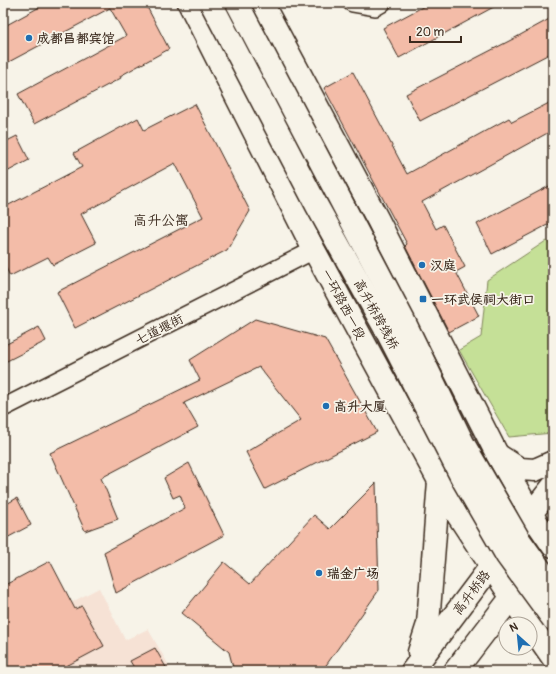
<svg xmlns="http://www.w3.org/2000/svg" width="556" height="674" viewBox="0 0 556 674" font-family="Pangolin,'LXGW WenKai TC',sans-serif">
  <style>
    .built { fill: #f6e2d5 }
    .green { fill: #c5e097; stroke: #80855a }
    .building { fill: #f3bca8; stroke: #3b2a1e }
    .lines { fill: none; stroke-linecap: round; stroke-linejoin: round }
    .minor-casing { stroke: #3b2a1e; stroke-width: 20 }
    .major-casing { stroke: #3b2a1e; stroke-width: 25 }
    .minor { stroke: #f7f3e8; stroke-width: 17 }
    .major { stroke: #f7f3e8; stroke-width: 22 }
    .major-bridge-casing { stroke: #3b2a1e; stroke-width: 25; stroke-linecap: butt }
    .major-bridge { stroke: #f7f3e8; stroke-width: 22 }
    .poi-dot { fill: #1f6fb2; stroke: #f7f3e8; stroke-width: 1.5 }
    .labels { text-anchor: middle; stroke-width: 3.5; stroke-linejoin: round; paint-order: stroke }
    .poi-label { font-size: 13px; font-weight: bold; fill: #3b2a1e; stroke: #f7f3e8; text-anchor: start }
    .street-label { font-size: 13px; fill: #3b2a1e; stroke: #f7f3e8 }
    .neighbourhood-label { font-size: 14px; fill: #3b2a1e; stroke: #f7f3e8 }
  </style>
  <rect width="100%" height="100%" fill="#f7f3e8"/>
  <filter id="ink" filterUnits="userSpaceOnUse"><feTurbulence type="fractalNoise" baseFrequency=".025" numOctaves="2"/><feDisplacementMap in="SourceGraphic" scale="8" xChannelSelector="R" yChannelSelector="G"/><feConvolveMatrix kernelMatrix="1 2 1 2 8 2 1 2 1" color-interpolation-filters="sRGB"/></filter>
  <g filter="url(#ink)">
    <!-- built -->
    <polygon class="built" points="99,588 125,640 148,629 172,671 3,671 3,638"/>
    <!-- green -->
    <polygon class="green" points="546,241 553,246 553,433 509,437 459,350 481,337 487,280"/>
    <!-- building -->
    <g class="building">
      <polygon points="47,3 145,3 169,49 120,76 121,78 34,124 18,94 126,36 110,8 3,65 3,27"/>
      <polygon points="430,3 501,3 399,58 383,28"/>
      <polygon points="553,17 553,52 420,121 406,94 513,39"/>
      <polygon points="353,72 407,174 509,118 512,122 553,101 553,130 422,202 436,229 443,225 465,267 456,272 479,316 449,332 405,246 407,244 324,88"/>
      <polygon points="195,104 250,211 227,250 75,328 57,292 203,217 175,163 81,214 96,243 53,265 48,257 10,276 3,262 3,208 82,167 74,153 138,118 144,130"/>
      <polygon points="17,136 29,160 3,174 3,143"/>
      <polygon points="553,184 553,222 492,254 477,224"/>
      <polygon points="255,319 325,339 377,432 265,489 246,452 301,420 259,367 184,403 198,427 101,478 118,519 85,531 50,453 200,380 190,360"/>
      <polygon points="39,327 46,341 3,363 3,346"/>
      <polygon points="189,463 224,535 116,593 104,552 185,508 180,495 173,498 164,478"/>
      <polygon points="376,483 379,590 322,671 234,671 229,652 182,613 224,562 250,584 314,515 330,529"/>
      <polygon points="17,498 31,525 3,540 3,506"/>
      <polygon points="50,561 75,609 82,606 104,646 57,671 3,671 3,586"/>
      <polygon points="155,648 168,671 136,671 130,661"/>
    </g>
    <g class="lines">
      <defs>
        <g id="minor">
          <polyline points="352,3 375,7 382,3"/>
          <polyline points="3,408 314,250"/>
        </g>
        <g id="major">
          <polyline points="189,3 314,250 457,514 529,624"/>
          <polyline points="262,3 378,220 497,454 531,514 553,546"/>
          <polyline points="498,455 520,469 535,470 553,462"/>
          <polyline points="522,525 553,486"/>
          <polyline points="530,625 553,658"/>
          <polyline points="419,652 428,624 439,481"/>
          <polyline points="412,671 500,554"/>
          <polyline points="455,671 520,586"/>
        </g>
      </defs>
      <!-- minor casing -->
      <use href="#minor" class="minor-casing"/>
      <!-- major casing -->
      <use href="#major" class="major-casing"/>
      <!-- minor -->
      <use href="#minor" class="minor"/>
      <!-- major -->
      <use href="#major" class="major"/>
      <defs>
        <g id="major-bridge">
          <polyline points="211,3 317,206 387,332 463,480 507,556 553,619"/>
          <polyline points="237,3 403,319 463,443 520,541 553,587"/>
        </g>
      </defs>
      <!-- major-bridge casing -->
      <use href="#major-bridge" class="major-bridge-casing"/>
      <!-- major-bridge -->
      <use href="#major-bridge" class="major-bridge"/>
    </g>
  </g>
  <!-- markers -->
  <g class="poi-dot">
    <circle cx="29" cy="38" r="4"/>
    <circle cx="422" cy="265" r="4"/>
    <rect x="419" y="295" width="8" height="8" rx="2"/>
    <circle cx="326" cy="406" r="4"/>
    <circle cx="319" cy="573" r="4"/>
  </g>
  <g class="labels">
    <!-- poi labels -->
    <g class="poi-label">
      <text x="37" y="43">成都昌都宾馆</text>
      <text x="430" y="270">汉庭</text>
      <text x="431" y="304">一环武侯祠大街口</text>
      <text x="334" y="411">高升大厦</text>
      <text x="327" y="578">瑞金广场</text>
    </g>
    <!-- street labels -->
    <g class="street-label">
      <text transform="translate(344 304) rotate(62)" y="5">一环路西一段</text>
      <text transform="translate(377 314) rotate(61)" y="5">高升桥跨线桥</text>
      <text transform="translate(159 329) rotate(-27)" y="5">七道堰街</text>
      <text transform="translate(471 592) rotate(-53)" y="5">高升桥路</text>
    </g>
    <!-- neighbourhood labels -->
    <g class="neighbourhood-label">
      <text x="161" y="225">高升公寓</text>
    </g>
  </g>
  <!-- margin -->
  <rect width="556" height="674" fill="none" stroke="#f7f3e8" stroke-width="16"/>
  <rect x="8" y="8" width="540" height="658" fill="none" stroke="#3b2a1e" stroke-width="1.5" filter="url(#ink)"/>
  <!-- north arrow -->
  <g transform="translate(518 636) rotate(333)"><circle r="19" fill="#f7f3e8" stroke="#aca397"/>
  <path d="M0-3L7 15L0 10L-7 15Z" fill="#1f6fb2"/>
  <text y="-6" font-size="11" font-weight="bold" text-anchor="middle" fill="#3b2a1e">N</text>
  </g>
  <!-- scale -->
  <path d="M410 36v6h51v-6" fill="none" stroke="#3b2a1e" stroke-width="2"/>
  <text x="416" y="36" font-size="12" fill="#3b2a1e" stroke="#f7f3e8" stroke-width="3" paint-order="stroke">20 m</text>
</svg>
